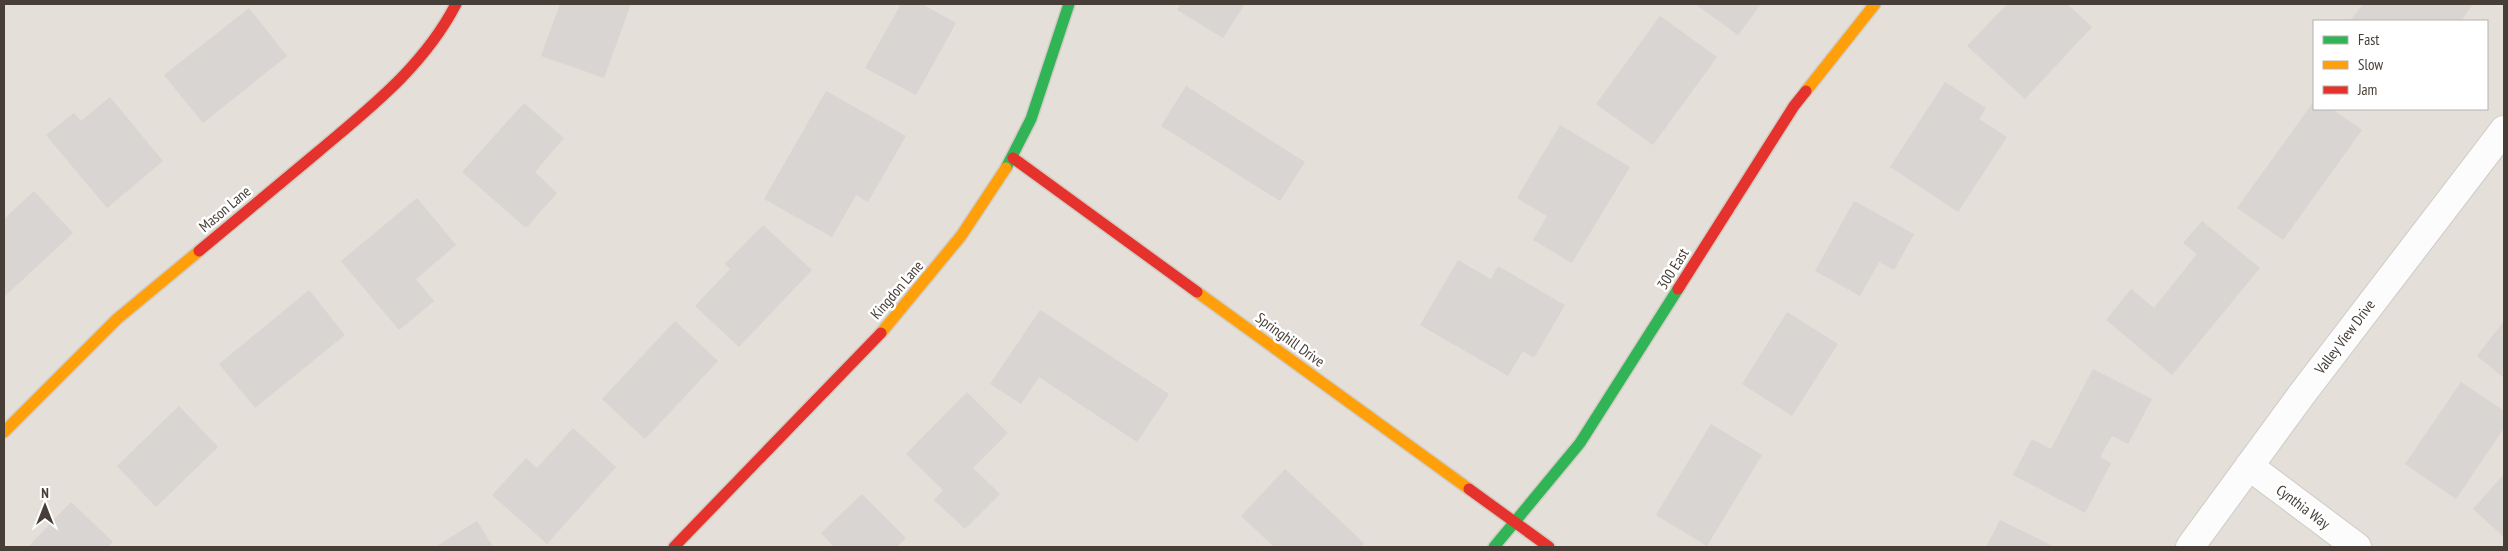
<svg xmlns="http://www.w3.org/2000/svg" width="2508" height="551" viewBox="0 0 2508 551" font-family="'PT Sans Narrow',sans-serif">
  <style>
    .residential { fill: #e4dfd8; fill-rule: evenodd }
    .building { fill: #d8d5d2 }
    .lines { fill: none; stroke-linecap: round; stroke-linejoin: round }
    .street-casing { stroke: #cecbc8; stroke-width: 30 }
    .fast-casing { stroke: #d1cbc3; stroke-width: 14 }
    .slow-casing { stroke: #d1cbc3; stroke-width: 14 }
    .jam-casing { stroke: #d1cbc3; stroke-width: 14 }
    .street { stroke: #fdfcfc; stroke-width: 28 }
    .fast { stroke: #30b455; stroke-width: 11 }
    .slow { stroke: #ff9f0a; stroke-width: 11 }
    .jam { stroke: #e5322d; stroke-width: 11 }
    .labels { text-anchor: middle; stroke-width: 5; stroke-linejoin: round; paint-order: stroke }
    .street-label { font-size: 15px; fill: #463e37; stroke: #fff }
  </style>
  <rect width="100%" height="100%" fill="#f0eeeb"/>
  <!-- residential -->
  <path class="residential" d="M4 4H2504V547H4ZM2314 21H2487V109H2314Z"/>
  <!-- building -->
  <g class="building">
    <polygon points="560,4 631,4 604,78 541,56"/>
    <polygon points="901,4 922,4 956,23 916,95 865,68"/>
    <polygon points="1181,4 1245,4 1223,38 1177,10"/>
    <polygon points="1695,4 1761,4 1738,35"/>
    <polygon points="2007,4 2067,4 2092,27 2025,99 1967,46"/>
    <polygon points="2363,4 2473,4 2461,21 2350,21"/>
    <polygon points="249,8 287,56 203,123 164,75"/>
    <polygon points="1660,16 1717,57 1653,145 1596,104"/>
    <polygon points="1945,82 1986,108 1979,119 2007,137 1958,212 1890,167"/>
    <polygon points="1186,86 1305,162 1280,201 1161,126"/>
    <polygon points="826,91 906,136 868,202 856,195 832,237 764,199"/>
    <polygon points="110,97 163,161 107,208 46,135 74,113 81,121"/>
    <polygon points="2314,101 2314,109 2332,109 2362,130 2283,240 2237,208"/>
    <polygon points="524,103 564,138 535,172 557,193 526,228 462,172"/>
    <polygon points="1560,125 1630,167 1572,263 1533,240 1547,216 1517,198"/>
    <polygon points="34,191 73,233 4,297 4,219"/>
    <polygon points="417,198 456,245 416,279 434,301 399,330 341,261"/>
    <polygon points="1854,201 1914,234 1894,270 1879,262 1860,296 1815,271"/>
    <polygon points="2202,221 2260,268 2172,375 2106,320 2131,289 2154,308 2197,254 2183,243"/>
    <polygon points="763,225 812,270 739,347 695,306 730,269 725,264"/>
    <polygon points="1458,260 1491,279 1498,266 1565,305 1534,358 1523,351 1508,376 1420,325"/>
    <polygon points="309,290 345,335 255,408 219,364"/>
    <polygon points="1040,310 1169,394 1137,442 1039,377 1021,404 990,384"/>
    <polygon points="1787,312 1838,344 1792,416 1742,384"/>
    <polygon points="675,321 718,361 645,439 602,399"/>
    <polygon points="2504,321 2504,378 2477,356"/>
    <polygon points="2093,369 2152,399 2128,444 2112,436 2100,457 2111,463 2085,513 2013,475 2032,439 2051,449"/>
    <polygon points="2461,382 2504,411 2504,428 2456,499 2405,464"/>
    <polygon points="967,392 1008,433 973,468 1000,494 965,529 934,500 943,490 906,454"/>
    <polygon points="179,406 218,447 156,507 117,466"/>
    <polygon points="1711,424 1762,455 1707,546 1656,515"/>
    <polygon points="573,428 616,467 547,544 492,495 526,458 537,468"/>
    <polygon points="1285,469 1364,543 1361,547 1274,547 1241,516"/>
    <polygon points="2504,474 2504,537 2473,509"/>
    <polygon points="862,494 906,538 897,547 834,547 821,533"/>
    <polygon points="71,502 113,542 108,547 28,547"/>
    <polygon points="2000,520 2055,547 1986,547"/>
    <polygon points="477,521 493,547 435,547"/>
  </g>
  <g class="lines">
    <defs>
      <g id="street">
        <polyline points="2249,466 2357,547"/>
        <polyline points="2190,547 2302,394 2504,130"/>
      </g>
      <g id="fast">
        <polyline points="1006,168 1031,119 1069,4"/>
        <polyline points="1494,547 1580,443 1678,289"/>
      </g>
      <g id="slow">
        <polyline points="1806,91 1875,4"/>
        <polyline points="1197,292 1469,489"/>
        <polyline points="881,333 961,236 1006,168"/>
        <polyline points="4,432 117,319 199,251"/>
      </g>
      <g id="jam">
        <polyline points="1013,158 1197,292"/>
        <path d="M199 251C239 218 279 184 319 151 371 107 424 66 456 4"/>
        <polyline points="1678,289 1794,106 1806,91"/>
        <polyline points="1469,489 1549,547"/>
        <polyline points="674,547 881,333"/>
      </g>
    </defs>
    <!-- street casing -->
    <use href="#street" class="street-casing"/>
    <!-- fast casing -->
    <use href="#fast" class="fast-casing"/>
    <!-- slow casing -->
    <use href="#slow" class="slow-casing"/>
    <!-- jam casing -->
    <use href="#jam" class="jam-casing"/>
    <!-- street -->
    <use href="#street" class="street"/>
    <!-- fast -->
    <use href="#fast" class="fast"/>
    <!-- slow -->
    <use href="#slow" class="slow"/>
    <!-- jam -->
    <use href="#jam" class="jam"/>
  </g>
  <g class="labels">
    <!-- street labels -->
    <g class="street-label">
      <text transform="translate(225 209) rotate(-40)" y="5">Mason Lane</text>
      <text transform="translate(1673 269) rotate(-58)" y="5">300 East</text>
      <text transform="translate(897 290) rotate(-49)" y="5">Kingdon Lane</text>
      <text transform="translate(2345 337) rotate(-53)" y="5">Valley View Drive</text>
      <text transform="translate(1290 340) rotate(36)" y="5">Springhill Drive</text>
      <text transform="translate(2303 507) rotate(37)" y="5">Cynthia Way</text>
    </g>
  </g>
  <!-- border -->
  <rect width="2508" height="551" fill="none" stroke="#463e37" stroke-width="10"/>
  <!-- legend -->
  <rect x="2313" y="20" width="175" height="90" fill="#ffffff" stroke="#b5b2af"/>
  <rect x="2323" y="36" width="25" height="8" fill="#30b455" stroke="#b5b2af"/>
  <text x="2358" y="45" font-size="15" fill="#463e37">Fast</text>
  <rect x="2323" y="61" width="25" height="8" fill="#ff9f0a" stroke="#b5b2af"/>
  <text x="2358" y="70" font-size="15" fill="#463e37">Slow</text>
  <rect x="2323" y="86" width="25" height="8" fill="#e5322d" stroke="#b5b2af"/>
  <text x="2358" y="95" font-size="15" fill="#463e37">Jam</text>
  <!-- north arrow -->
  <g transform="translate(45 506)" stroke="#ffffff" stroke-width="4" paint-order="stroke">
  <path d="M0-4L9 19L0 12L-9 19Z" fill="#463e37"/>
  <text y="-8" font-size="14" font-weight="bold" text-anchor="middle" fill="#463e37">N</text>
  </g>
</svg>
